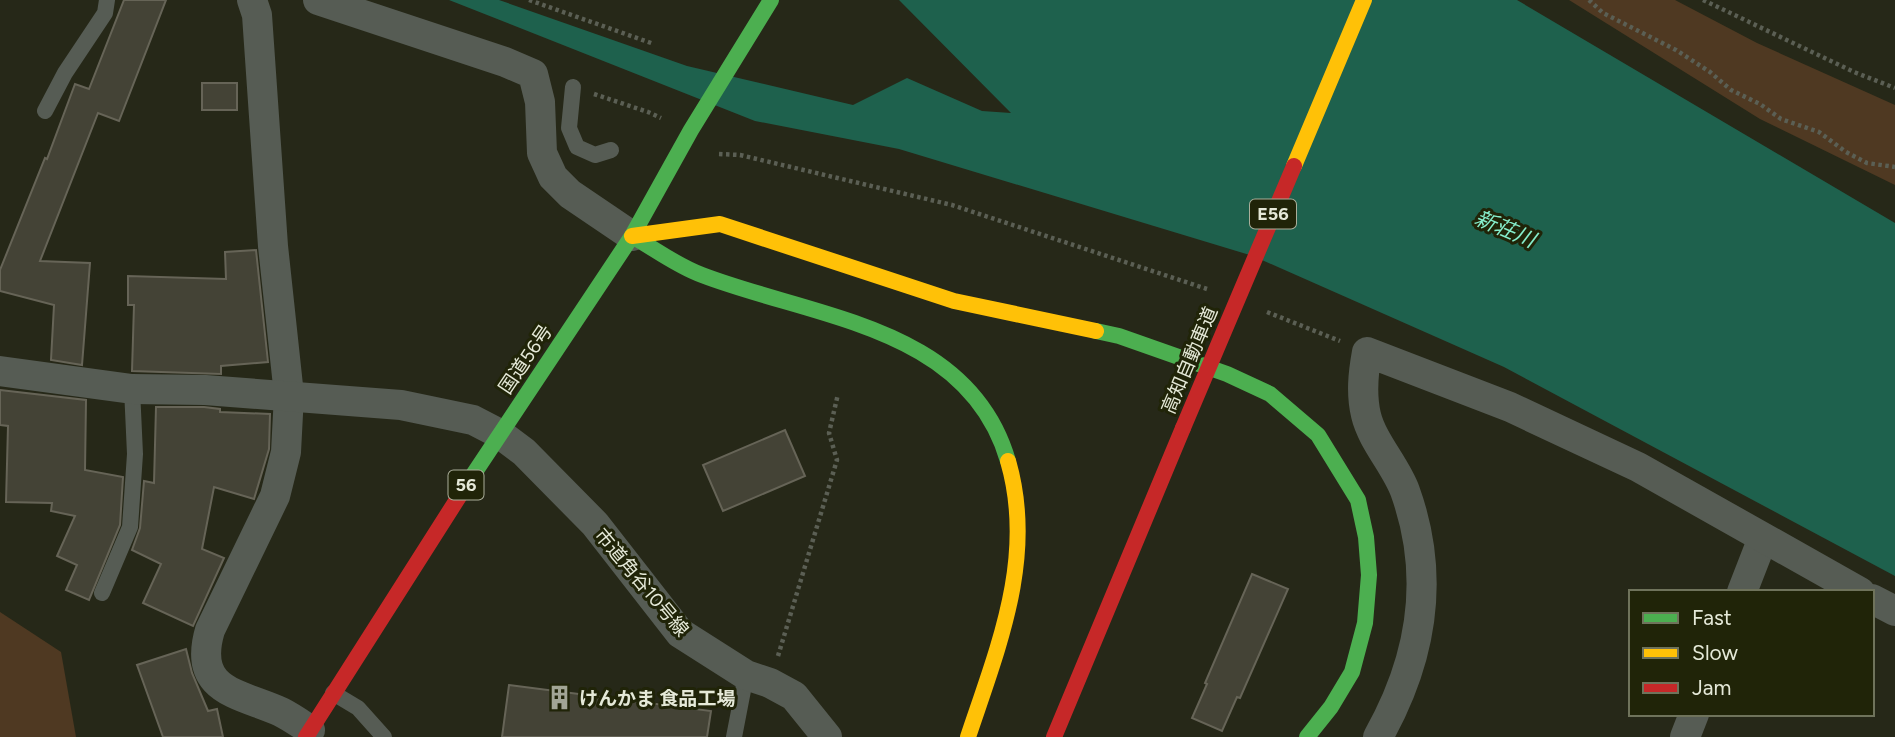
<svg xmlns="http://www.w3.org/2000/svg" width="1895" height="737" viewBox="0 0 1895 737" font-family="Figtree,'Noto Sans JP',sans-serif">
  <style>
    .green { fill: #4f3922 }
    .water { fill: #1e614d }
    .building { fill: #444336; stroke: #666457; stroke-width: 2 }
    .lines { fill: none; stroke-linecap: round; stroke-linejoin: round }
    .path { stroke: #5b5f54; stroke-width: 4.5; stroke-dasharray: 3.5 3.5; stroke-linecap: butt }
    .lane { stroke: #565c54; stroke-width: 16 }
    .street { stroke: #565c54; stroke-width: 30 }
    .fast { stroke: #4caf50; stroke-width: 16 }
    .slow { stroke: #ffc107; stroke-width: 16 }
    .jam { stroke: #c62828; stroke-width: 16 }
    .slow-bridge { stroke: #ffc107; stroke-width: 16 }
    .jam-bridge { stroke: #c62828; stroke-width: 16 }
    .labels { text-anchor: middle; stroke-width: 6; stroke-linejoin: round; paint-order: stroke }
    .shield { fill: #202408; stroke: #aaae9a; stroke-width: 2 }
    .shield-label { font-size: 18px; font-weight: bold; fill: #e5e9d8 }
    .street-label { font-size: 19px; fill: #e5e9d8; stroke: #202408 }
    .poi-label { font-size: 19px; font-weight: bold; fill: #e5e9d8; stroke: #202408; text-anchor: start }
    .water-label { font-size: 21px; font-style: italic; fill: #86eecc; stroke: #202408 }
  </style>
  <rect width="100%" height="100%" fill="#262818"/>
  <!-- green -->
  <g class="green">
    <polygon points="1569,0 1675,0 1757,43 1895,105 1895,185 1760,119"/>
    <polygon points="0,612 61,652 76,737 0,737"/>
  </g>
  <!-- water -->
  <polygon class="water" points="449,0 499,0 687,66 853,105 907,78 982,111 1011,113 899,0 1517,0 1895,223 1895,576 1504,367 1253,256 899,149 755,121"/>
  <!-- building -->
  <g class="building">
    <polygon points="124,0 166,0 119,121 98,113 40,261 90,263 82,365 51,360 54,305 0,291 0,270 45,158 47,159 75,84 89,89"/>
    <rect x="202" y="83" width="35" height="27"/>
    <polygon points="256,250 268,362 221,366 221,374 132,371 134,305 128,305 128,276 226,279 225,252"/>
    <polygon points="0,390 86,400 85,470 123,477 120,525 89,600 66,590 77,565 57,556 75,516 51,511 52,503 6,502 8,426 0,425"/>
    <polygon points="156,407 204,407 220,409 220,412 270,414 269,449 254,499 214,487 202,549 224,558 193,626 143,603 161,564 132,550 140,528 144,481 154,483"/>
    <polygon points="785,430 805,476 723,511 703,465"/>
    <polygon points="1252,574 1288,589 1240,698 1237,697 1222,731 1192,718 1207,684 1205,683"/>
    <polygon points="186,649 192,673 208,711 217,709 223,737 163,737 137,665"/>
    <polygon points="509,685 711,711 707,737 502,737"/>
  </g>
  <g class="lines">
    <!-- path -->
    <g class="path">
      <polyline points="529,0 654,44"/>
      <polyline points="1589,0 1603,13 1676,50 1710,72 1731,90 1760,104 1781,119 1819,132 1846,152 1867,163 1895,167"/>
      <polyline points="1703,0 1854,72 1895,88"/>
      <polyline points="594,94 648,112 661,118"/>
      <polyline points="719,154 740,155 952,205 1207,289"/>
      <polyline points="1267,312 1340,341"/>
      <polyline points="778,656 837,460 829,433 838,394"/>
    </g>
    <!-- lane -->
    <g class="lane">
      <polyline points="573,87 569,128 577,147 595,155 611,150"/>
      <polyline points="45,111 65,73 105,13 107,0"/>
      <polyline points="102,593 130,527 135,454 132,389"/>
      <polyline points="333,693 358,708 384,737"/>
      <polyline points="734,737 746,675"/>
    </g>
    <!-- street -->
    <g class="street">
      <path d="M252 0 257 15 273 246 289 395 286 452 275 496 210 630C192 691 238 693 281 712 291 717 301 724 310 730"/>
      <polyline points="318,0 505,62 533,74 540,102 542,153 553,177 570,194 632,236"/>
      <polyline points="0,371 132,389 205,390 401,405 473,420 500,434 524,452 595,524 680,633 746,675 770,683 794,696 827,737"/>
      <polyline points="1742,592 1763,538"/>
      <polyline points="1872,599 1895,611"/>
      <path d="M1378 737C1422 659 1436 577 1405 491 1396 466 1372 441 1366 415 1361 394 1363 374 1367 352L1510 407 1638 467 1860 592"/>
      <polyline points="1685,737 1694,714"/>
    </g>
    <!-- fast -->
    <g class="fast">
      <path d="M632 236C655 249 677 266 702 275 814 318 969 326 1008 461"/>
      <polyline points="1096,331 1119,336 1227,374 1270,394 1318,435 1358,500 1366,537 1369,575 1365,623 1352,672 1331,707 1307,737"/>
      <polyline points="467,484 632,236 691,130 771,0"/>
    </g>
    <!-- slow -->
    <g class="slow">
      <polyline points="632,236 720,224 954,301 1096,331"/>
      <path d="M968 737C998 647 1036 557 1008 461"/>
    </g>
    <!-- jam -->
    <g class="jam">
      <polyline points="306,737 467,484"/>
      <polyline points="1054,737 1183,428"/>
    </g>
    <!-- slow-bridge -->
    <polyline class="slow-bridge" points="1294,166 1364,0"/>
    <!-- jam-bridge -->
    <polyline class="jam-bridge" points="1183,428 1294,166"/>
  </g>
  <!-- icons -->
  <defs>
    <symbol id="building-bare" viewBox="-9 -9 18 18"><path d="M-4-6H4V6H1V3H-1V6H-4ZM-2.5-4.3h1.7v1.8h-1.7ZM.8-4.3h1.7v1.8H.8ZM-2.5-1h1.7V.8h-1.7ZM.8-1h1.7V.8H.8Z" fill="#a2a595" stroke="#202408" stroke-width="2.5" paint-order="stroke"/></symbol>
  </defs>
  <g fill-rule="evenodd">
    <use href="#building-bare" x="542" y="680" width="35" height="35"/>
  </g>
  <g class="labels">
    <!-- shield labels -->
    <g class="shield">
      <rect x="1250" y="199.5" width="46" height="29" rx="5"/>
      <rect x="448.5" y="470.5" width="35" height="29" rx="5"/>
    </g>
    <g class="shield-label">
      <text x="1273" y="220">E56</text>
      <text x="466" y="491">56</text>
    </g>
    <!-- street labels -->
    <g class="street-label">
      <text transform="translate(525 359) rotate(-56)" y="7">国道56号</text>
      <text transform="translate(1189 360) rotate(-67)" y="7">高知自動車道</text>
      <text transform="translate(642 582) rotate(50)" y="7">市道角谷10号線</text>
    </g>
    <!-- poi labels -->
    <g class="poi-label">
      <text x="579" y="705">けんかま 食品工場</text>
    </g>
    <!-- water labels -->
    <g class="water-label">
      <text transform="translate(1505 229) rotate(23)" y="7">新荘川</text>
    </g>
  </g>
  <!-- legend -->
  <rect x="1629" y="590" width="245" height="126" fill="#202408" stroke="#6f735b" stroke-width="2"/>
  <rect x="1643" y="613" width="35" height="10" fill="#4caf50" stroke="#6f735b" stroke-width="2"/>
  <text x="1692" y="625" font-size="21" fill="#e5e9d8">Fast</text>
  <rect x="1643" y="648" width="35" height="10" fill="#ffc107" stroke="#6f735b" stroke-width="2"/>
  <text x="1692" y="660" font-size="21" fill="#e5e9d8">Slow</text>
  <rect x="1643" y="683" width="35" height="10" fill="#c62828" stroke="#6f735b" stroke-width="2"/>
  <text x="1692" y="695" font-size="21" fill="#e5e9d8">Jam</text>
</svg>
